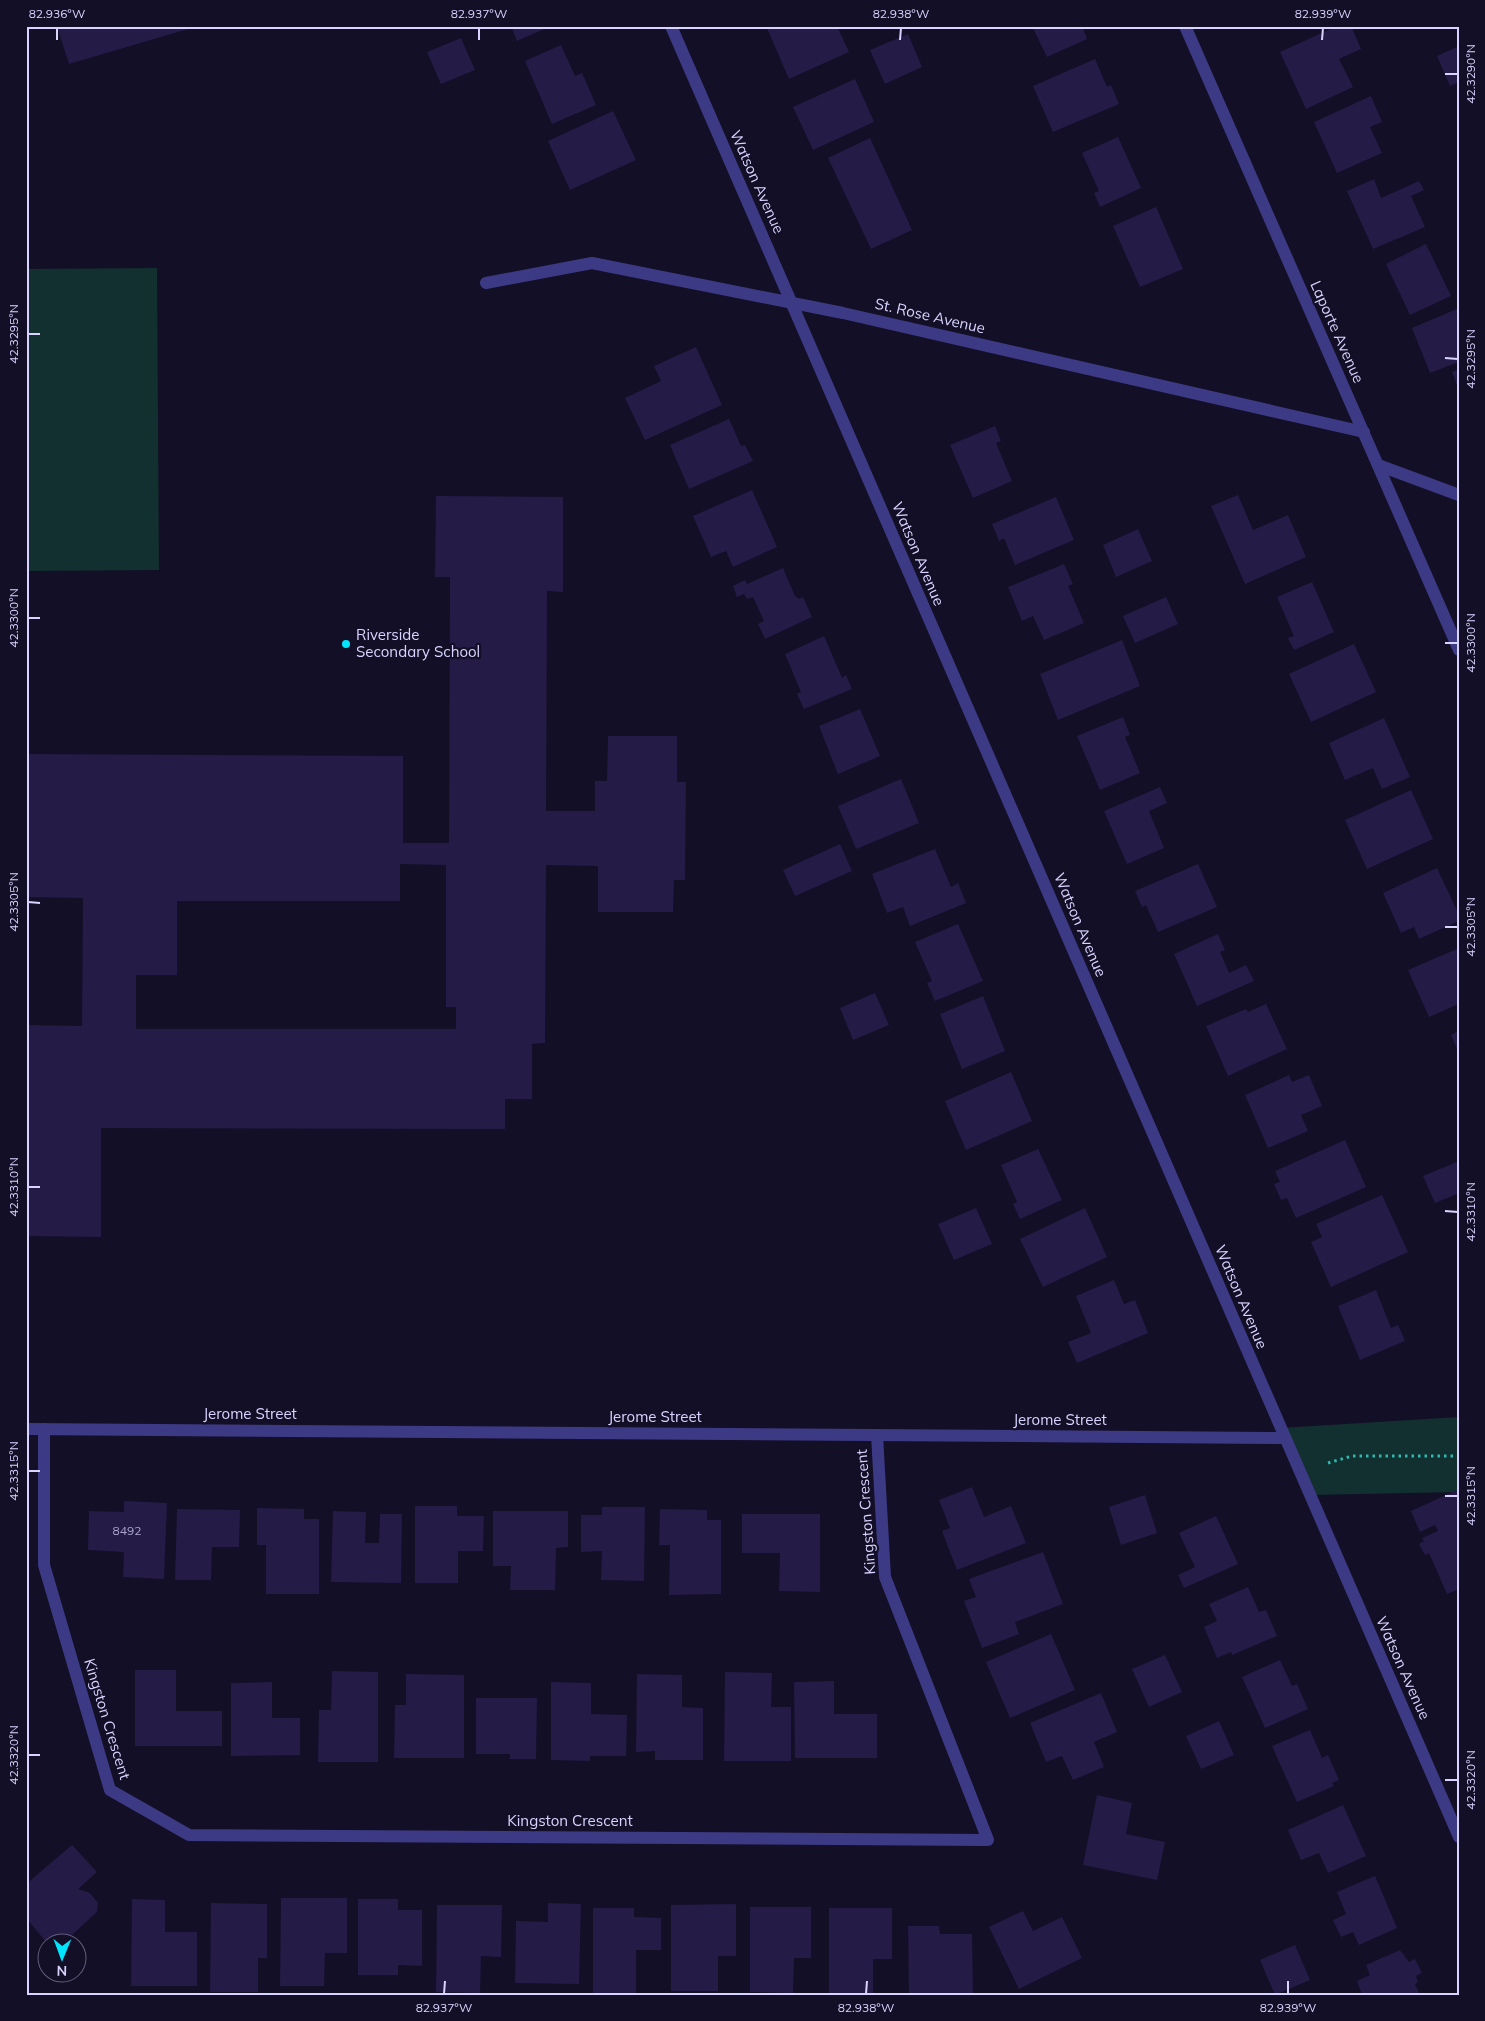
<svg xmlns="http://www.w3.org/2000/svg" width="1485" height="2021" viewBox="0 0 1485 2021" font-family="Mulish,sans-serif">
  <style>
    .green { fill: #12302f }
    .building { fill: #241b47; fill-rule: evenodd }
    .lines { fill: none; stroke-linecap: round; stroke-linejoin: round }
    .path { stroke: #2fb8b0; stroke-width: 3; stroke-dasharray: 2.5 4; stroke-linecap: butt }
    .street { stroke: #3d3a85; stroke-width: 12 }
    .ticks { fill: none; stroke: #d9d4ff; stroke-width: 2 }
    .poi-dot { fill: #00e5ff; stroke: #130f26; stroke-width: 2 }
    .labels { text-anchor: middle; stroke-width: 4.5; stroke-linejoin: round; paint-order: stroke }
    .number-label { font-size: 12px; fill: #aca6d1 }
    .street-label { font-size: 15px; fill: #d9d4ff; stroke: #130f26 }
    .poi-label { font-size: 15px; fill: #d9d4ff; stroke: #130f26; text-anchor: start }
    .neatline { fill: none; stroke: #d9d4ff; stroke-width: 2 }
    .ticks-label { font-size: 12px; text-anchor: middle; fill: #d9d4ff }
  </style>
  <rect width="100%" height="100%" fill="#130f26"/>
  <!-- green -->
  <g class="green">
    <polygon points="157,268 159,570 26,571 26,269"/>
    <polygon points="1459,1417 1459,1492 1310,1495 1280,1428"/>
  </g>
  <!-- building -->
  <g class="building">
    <polygon points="57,26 194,26 195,27 69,64"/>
    <polygon points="511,26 551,26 517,41"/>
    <polygon points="766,26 837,26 849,52 789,79"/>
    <polygon points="1032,26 1082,26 1087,39 1047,57"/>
    <polygon points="1337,26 1351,26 1361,49 1339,59 1353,87 1306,109 1280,52"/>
    <polygon points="908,34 922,67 885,84 870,50"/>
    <polygon points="461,38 475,70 441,84 427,52"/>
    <polygon points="561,45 575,76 582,73 596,105 552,124 525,61"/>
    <polygon points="1459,46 1459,82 1450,86 1437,56"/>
    <polygon points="1095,59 1107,87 1111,85 1119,104 1053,132 1033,86"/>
    <polygon points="855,79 874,122 813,150 793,107"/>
    <polygon points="1371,96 1382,122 1370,127 1382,153 1337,173 1314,122"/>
    <polygon points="613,111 636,160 570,190 548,141"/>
    <polygon points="1118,137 1141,188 1100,207 1094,193 1099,191 1082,153"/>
    <polygon points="870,138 912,230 871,249 828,158"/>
    <polygon points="1374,179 1381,198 1419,181 1424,190 1411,196 1425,227 1373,249 1347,191"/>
    <polygon points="1156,207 1183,269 1140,287 1113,226"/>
    <polygon points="1426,244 1451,296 1410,315 1386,264"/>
    <polygon points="1459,308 1459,362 1430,373 1412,328"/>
    <polygon points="696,347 722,405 645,440 625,398 661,381 654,366"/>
    <polygon points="1459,369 1459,390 1452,372"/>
    <polygon points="729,419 741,446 745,445 753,461 689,489 670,445"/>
    <polygon points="995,426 1001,441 996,443 1012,481 973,498 950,445"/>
    <polygon points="752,490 777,547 733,567 726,551 711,557 693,516"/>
    <polygon points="1238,495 1253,530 1288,515 1306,557 1245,584 1211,506"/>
    <path d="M436 496 563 497V592L547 591 546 811H595V781H607L608 736H677V782H686L685 880H674L673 912H598V866L546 865 545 1043 532 1044V1099H505V1129L101 1128V1237L26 1236V1025L82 1026 83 898 26 897V754L403 756V843H449L450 577H435ZM400 864 446 865V1007H456V1029H136V975H177V901H400Z"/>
    <polygon points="1056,497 1074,540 1015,565 1004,538 999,541 992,524"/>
    <polygon points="1138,529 1152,561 1116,577 1103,545"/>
    <polygon points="1064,564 1073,584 1068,586 1084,623 1044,640 1033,616 1022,621 1008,587"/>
    <polygon points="783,568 795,596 799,599 803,597 812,617 765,639 758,624 764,621 753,597 747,599 744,594 737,597 733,586 745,580 747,584"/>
    <polygon points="1312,582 1334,632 1294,650 1288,638 1294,636 1277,597"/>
    <polygon points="1166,597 1178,624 1135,643 1123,616"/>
    <polygon points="824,636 842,678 846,675 852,689 804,709 797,694 801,692 785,654"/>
    <polygon points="1122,640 1140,686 1058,720 1040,674"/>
    <polygon points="1354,644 1376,692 1311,722 1289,674"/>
    <polygon points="860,709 880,756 838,774 819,726"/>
    <polygon points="1123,717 1130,735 1125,737 1140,773 1100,790 1077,736"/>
    <polygon points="1384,718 1410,777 1382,789 1373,768 1345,780 1329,743"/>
    <polygon points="901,779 919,823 856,849 838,806"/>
    <polygon points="1160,787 1167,803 1149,811 1164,848 1127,864 1104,811"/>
    <polygon points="1411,790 1433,839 1367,869 1345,820"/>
    <polygon points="840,844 852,871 795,896 783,870"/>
    <polygon points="935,849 951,887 958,883 966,903 910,926 903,907 887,913 872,874"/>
    <polygon points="1198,864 1217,907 1158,932 1146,905 1142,907 1135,891"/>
    <polygon points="1437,868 1459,915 1459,921 1419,939 1414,927 1401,933 1383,893"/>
    <polygon points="958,924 983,981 935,1001 927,983 932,981 915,942"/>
    <polygon points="1218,934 1225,950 1220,952 1229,973 1246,965 1254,981 1197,1006 1174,954"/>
    <polygon points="1459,948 1459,1004 1429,1017 1408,970"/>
    <polygon points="875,993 889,1025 853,1040 840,1008"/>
    <polygon points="983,996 1005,1051 962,1069 940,1014"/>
    <polygon points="1266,1004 1287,1049 1228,1076 1206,1026 1246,1009 1248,1012"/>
    <polygon points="1459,1031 1459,1053 1451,1035"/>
    <polygon points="1011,1072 1032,1121 966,1150 945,1101"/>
    <polygon points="1289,1075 1292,1082 1309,1075 1322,1106 1301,1115 1308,1131 1268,1148 1245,1095"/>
    <polygon points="1345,1140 1366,1187 1296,1218 1287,1198 1281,1200 1274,1184 1280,1182 1275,1171"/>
    <polygon points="1038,1149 1062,1200 1020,1219 1013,1204 1017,1202 1001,1165"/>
    <polygon points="1459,1161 1459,1193 1435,1203 1423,1176"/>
    <polygon points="1382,1195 1408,1252 1331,1287 1311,1242 1322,1237 1316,1224"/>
    <polygon points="976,1208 992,1244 954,1260 938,1224"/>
    <polygon points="1085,1208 1107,1257 1043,1287 1020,1239"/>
    <polygon points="1114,1280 1124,1304 1135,1300 1148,1333 1077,1363 1068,1342 1091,1333 1076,1296"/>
    <polygon points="1376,1290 1391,1328 1398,1325 1405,1341 1360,1360 1338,1306"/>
    <polygon points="972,1487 984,1517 1011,1506 1026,1543 957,1570 942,1531 950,1528 939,1500"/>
    <polygon points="1457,1490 1459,1589 1447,1594 1429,1553 1425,1555 1419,1544 1424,1541 1422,1538 1438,1531 1435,1525 1420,1532 1411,1511"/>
    <polygon points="1145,1495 1157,1533 1121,1545 1109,1507"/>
    <polygon points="124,1501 167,1503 164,1579 123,1577 124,1552 88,1550 89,1511 124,1512"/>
    <polygon points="415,1506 457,1506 457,1516 484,1516 483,1551 458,1551 458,1583 415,1583"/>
    <polygon points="602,1507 645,1507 644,1581 601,1580 602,1551 581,1552 581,1515 602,1515"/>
    <polygon points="257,1508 304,1509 304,1519 319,1519 319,1594 266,1594 266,1545 257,1545"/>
    <polygon points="177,1509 240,1510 239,1547 212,1547 211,1580 175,1580"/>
    <polygon points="660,1509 707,1510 707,1520 721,1520 721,1594 669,1595 670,1545 659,1545"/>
    <polygon points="333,1511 366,1512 365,1543 379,1543 380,1514 402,1514 401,1583 331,1582"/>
    <polygon points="493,1511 568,1511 568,1547 556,1548 555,1590 510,1590 511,1566 493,1566"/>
    <polygon points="742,1514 820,1514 820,1592 779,1591 780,1553 742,1553"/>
    <polygon points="1216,1516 1238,1564 1184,1588 1178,1575 1195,1567 1179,1533"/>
    <polygon points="1043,1552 1063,1604 1015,1622 1019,1634 982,1648 964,1601 976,1597 969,1579"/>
    <polygon points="1248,1587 1259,1612 1266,1610 1277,1636 1232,1655 1231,1652 1217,1658 1204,1627 1217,1621 1209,1604"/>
    <polygon points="1051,1634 1075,1690 1010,1718 986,1662"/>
    <polygon points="1165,1655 1182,1692 1149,1707 1132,1669"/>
    <polygon points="1280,1660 1292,1686 1297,1684 1308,1709 1265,1728 1242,1677"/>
    <polygon points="135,1670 176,1670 176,1711 222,1711 222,1746 135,1746"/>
    <polygon points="332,1671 378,1672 378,1762 318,1762 319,1710 331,1710"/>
    <polygon points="725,1672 772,1673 771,1707 791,1707 791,1761 724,1761"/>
    <polygon points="406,1674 464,1675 464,1758 394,1758 395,1705 406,1705"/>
    <polygon points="637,1674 682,1675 682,1707 703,1708 703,1760 655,1760 655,1751 636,1752"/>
    <polygon points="834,1681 834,1714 877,1714 877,1758 795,1758 794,1682"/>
    <polygon points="272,1682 272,1718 300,1718 300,1755 231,1756 231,1683"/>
    <polygon points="551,1682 591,1683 591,1714 627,1715 626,1756 590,1756 590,1761 551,1760"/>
    <polygon points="1101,1693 1117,1732 1094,1742 1104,1767 1073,1780 1062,1756 1046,1762 1030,1723"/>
    <polygon points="476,1698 537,1698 536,1759 510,1759 510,1754 476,1754"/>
    <polygon points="1219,1721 1234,1755 1201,1769 1186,1736"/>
    <polygon points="1310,1730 1322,1758 1328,1755 1339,1780 1332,1783 1334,1786 1297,1802 1272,1746"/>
    <polygon points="1097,1795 1132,1803 1126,1834 1165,1842 1157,1880 1083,1865"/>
    <polygon points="1343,1805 1366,1856 1328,1873 1319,1853 1301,1860 1288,1830"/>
    <polygon points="72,1845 97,1872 78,1889 90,1893 98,1903 97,1912 62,1944 48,1944 26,1918 26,1884"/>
    <polygon points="1375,1876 1397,1928 1359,1945 1353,1932 1341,1937 1333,1920 1346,1914 1337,1892"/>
    <polygon points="281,1898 347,1898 347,1953 325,1953 324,1986 280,1986"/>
    <polygon points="132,1899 165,1900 165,1932 197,1932 197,1986 131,1986"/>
    <polygon points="358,1899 398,1899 398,1910 422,1910 422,1966 398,1965 398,1975 358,1975"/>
    <polygon points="211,1903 267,1904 267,1958 258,1958 258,1992 210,1992"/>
    <polygon points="548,1903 581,1904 579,1984 515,1983 516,1921 548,1922"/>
    <polygon points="736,1904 736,1956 718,1956 718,1991 671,1991 671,1905"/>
    <polygon points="437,1905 502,1905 501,1957 481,1956 480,1993 436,1992"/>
    <polygon points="750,1907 811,1907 811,1958 794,1958 793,1993 750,1992"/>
    <polygon points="593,1908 634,1908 634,1917 661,1918 661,1950 636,1950 636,1993 593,1993"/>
    <polygon points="829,1908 892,1908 892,1959 873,1959 873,1993 829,1994"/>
    <polygon points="1023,1911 1033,1931 1062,1917 1082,1958 1019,1989 989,1927"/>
    <polygon points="908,1926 939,1926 940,1934 972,1934 973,1993 909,1994"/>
    <polygon points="1295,1945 1310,1980 1275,1995 1260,1960"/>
    <polygon points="1400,1950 1409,1962 1415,1959 1422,1973 1416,1976 1418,1982 1415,1984 1420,1995 1362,1995 1357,1981 1370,1975 1366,1965"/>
  </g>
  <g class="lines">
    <!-- path -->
    <polyline class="path" points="1328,1463 1352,1456 1459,1456"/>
    <!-- street -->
    <g class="street">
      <polyline points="671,26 1459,1837"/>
      <polyline points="1185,26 1459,650"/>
      <polyline points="486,283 592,263 843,313 1364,432"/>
      <polyline points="1378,465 1459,495"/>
      <polyline points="26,1429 1284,1438"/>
      <polyline points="44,1429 44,1565 110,1790 189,1835 988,1840 885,1577 877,1435"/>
    </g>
  </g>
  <!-- ticks -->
  <path class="ticks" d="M57 40V28M479 40V28M900 40 901 28M1322 40 1323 28M1445 74H1458M28 334H40M1445 358 1458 359M28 618H40M1445 643H1458M28 902 40 903M1445 927H1458M28 1187H40M1445 1211 1458 1212M28 1471H40M1445 1496H1458M28 1755H40M1445 1780H1458M444 1994 445 1981M866 1994 867 1981M1288 1994V1981"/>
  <!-- markers -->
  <circle class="poi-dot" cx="346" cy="644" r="5"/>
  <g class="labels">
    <!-- number labels -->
    <g class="number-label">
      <text x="127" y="1535">8492</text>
    </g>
    <!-- street labels -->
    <g class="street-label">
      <text transform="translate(757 182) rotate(66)" y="5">Watson Avenue</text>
      <text transform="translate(930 316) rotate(13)" y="5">St. Rose Avenue</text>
      <text transform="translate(1337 332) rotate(66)" y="5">Laporte Avenue</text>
      <text transform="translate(918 554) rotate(67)" y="5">Watson Avenue</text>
      <text transform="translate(1080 925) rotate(67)" y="5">Watson Avenue</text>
      <text transform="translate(1241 1297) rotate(67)" y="5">Watson Avenue</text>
      <text x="250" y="1419">Jerome Street</text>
      <text x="655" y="1422">Jerome Street</text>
      <text x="1060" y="1425">Jerome Street</text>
      <text transform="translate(866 1512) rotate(-94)" y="5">Kingston Crescent</text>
      <text transform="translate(1403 1668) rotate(66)" y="5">Watson Avenue</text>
      <text transform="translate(107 1719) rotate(73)" y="5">Kingston Crescent</text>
      <text x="570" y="1826">Kingston Crescent</text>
    </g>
    <!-- poi labels -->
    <g class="poi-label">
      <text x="356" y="640">Riverside<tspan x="356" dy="17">Secondary School</tspan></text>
    </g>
  </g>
  <!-- border -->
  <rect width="1485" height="2021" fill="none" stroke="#130f26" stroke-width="55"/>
  <!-- north arrow -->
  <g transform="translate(62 1958) rotate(181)"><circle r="24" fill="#130f26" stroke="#625e7d"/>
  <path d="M0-4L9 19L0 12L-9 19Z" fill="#00e5ff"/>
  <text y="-8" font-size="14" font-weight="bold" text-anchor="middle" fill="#d9d4ff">N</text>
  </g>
  <rect x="28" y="28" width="1430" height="1966" class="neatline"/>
  <g class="ticks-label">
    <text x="57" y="18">82.936°W</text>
    <text x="479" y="18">82.937°W</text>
    <text x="901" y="18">82.938°W</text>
    <text x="1323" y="18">82.939°W</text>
    <text transform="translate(1471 74) rotate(-90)" y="4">42.3290°N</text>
    <text transform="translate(14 334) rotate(-90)" y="4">42.3295°N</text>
    <text transform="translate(1471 359) rotate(-90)" y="4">42.3295°N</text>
    <text transform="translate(14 618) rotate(-90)" y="4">42.3300°N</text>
    <text transform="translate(1471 643) rotate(-90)" y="4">42.3300°N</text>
    <text transform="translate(14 902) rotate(-90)" y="4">42.3305°N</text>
    <text transform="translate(1471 927) rotate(-90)" y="4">42.3305°N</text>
    <text transform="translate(14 1187) rotate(-90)" y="4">42.3310°N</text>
    <text transform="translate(1471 1212) rotate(-90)" y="4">42.3310°N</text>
    <text transform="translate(14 1471) rotate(-90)" y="4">42.3315°N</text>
    <text transform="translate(1471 1496) rotate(-90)" y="4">42.3315°N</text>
    <text transform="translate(14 1755) rotate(-90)" y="4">42.3320°N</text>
    <text transform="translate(1471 1780) rotate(-90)" y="4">42.3320°N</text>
    <text x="444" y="2012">82.937°W</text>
    <text x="866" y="2012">82.938°W</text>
    <text x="1288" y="2012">82.939°W</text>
  </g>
</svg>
